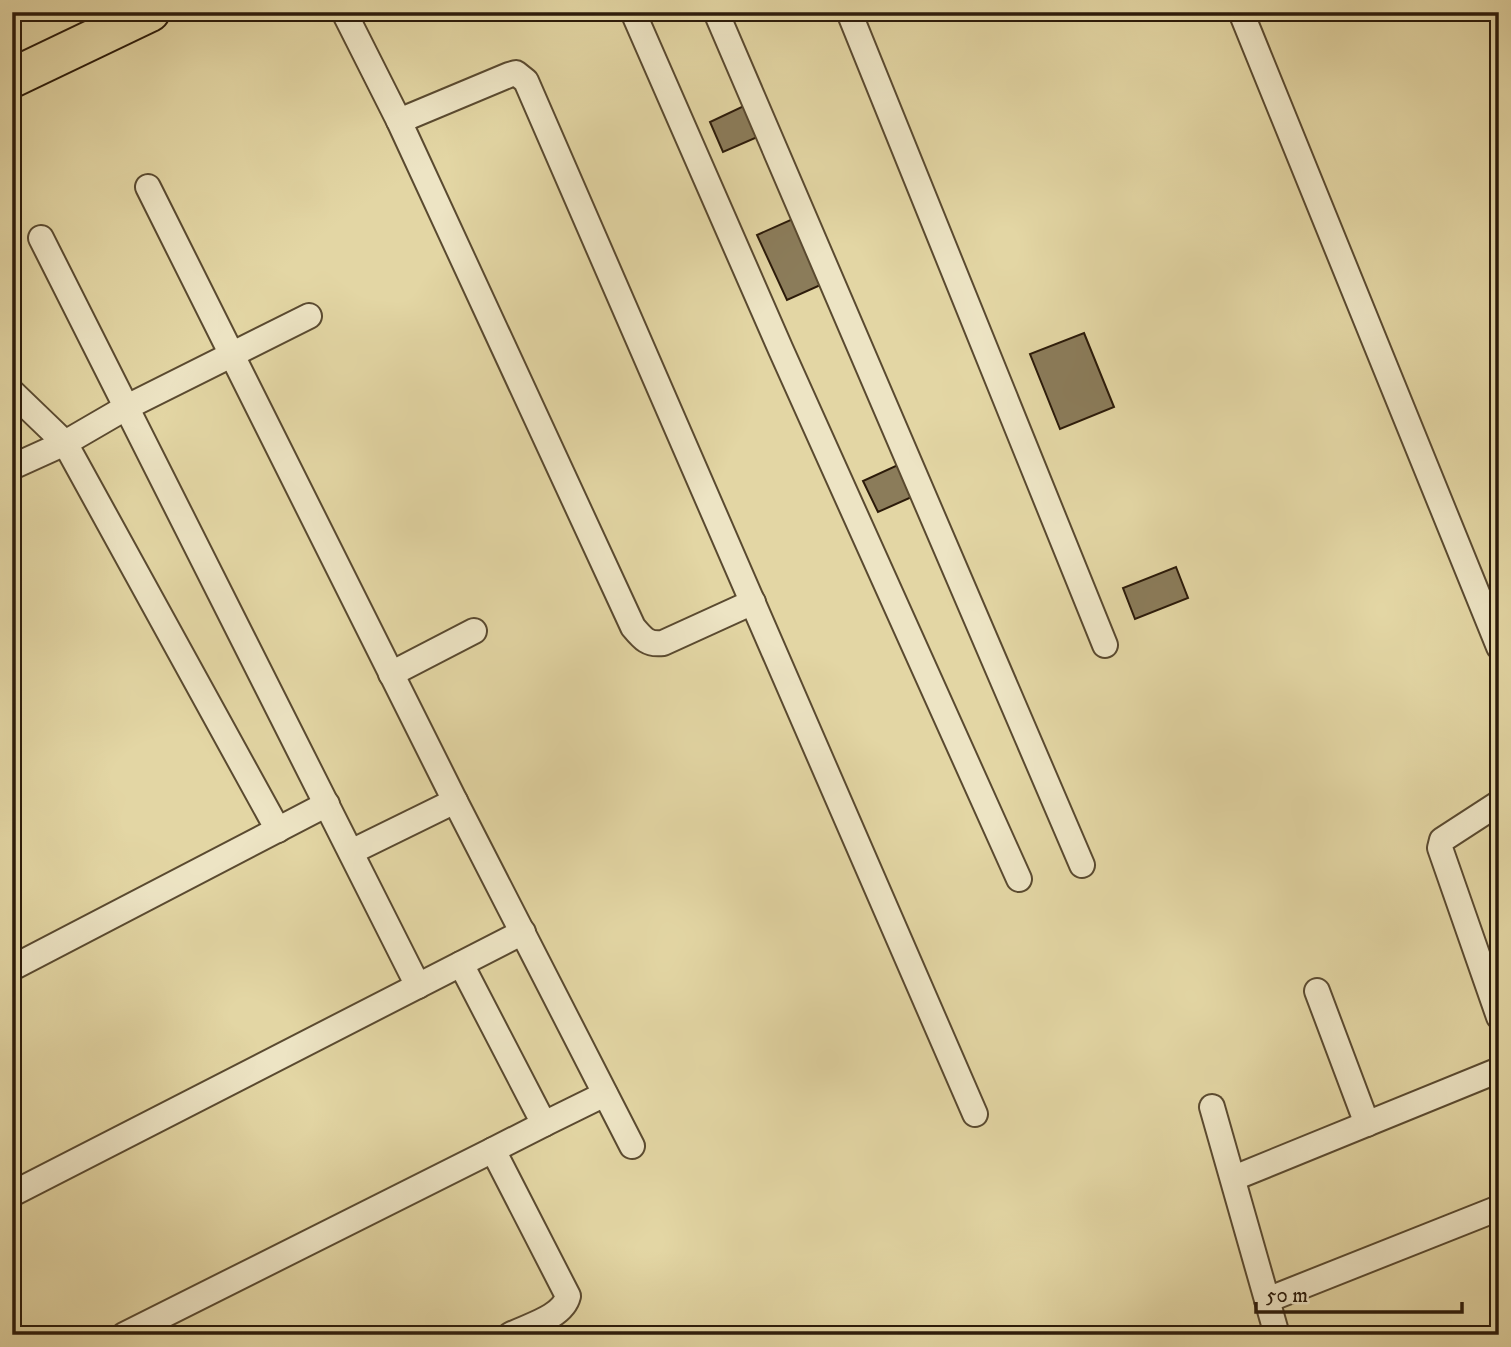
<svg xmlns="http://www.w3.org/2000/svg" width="1511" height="1347" viewBox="0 0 1511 1347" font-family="'IM FELL DW Pica',serif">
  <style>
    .building { fill: #8b7c5a; stroke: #2c1b0a; stroke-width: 2 }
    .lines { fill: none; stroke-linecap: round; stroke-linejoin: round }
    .minor-casing { stroke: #5a4a30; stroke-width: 28 }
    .primary-casing { stroke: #2c1b0a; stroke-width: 42 }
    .minor { stroke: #ede4c4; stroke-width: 24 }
    .primary { stroke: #e3d6a4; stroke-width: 38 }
  </style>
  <rect width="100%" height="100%" fill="#e3d6a4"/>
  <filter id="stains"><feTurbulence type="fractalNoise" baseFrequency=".00286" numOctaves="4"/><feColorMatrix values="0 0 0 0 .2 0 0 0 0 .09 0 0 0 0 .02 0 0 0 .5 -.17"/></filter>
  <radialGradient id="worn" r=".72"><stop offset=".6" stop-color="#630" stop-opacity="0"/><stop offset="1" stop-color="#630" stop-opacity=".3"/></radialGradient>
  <!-- building -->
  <g class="building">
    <polygon points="748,104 762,135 723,152 710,122"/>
    <polygon points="795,218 825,283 787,300 757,235"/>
    <polygon points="1084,333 1114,407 1060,429 1030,354"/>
    <polygon points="900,464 914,496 878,512 863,481"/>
    <polygon points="1176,567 1188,598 1135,619 1123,588"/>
  </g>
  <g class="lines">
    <defs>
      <g id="minor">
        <polyline points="344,12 399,121 509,75 516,73 526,81 975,1114"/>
        <polyline points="633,12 781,350 1019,879"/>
        <polyline points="716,12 1082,865"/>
        <polyline points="849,12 1105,645"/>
        <polyline points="1241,12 1499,647"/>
        <path d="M399 121 633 627C643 639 648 645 663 643L753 602"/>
        <polyline points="148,187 455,801 632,1146"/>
        <polyline points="41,238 418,986"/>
        <polyline points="12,392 65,443 278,830"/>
        <polyline points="12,467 65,443 127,407 309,316"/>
        <polyline points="391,674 474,631"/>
        <polyline points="1499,803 1442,840 1440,848 1499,1017"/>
        <polyline points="351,852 455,801"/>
        <path d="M461 964 544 1124 493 1150 568 1296C563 1317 528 1326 510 1335"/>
        <polyline points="12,968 327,804"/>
        <polyline points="1317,991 1367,1124"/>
        <polyline points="1212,1107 1277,1335"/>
        <polyline points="544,1124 605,1094"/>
        <polyline points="1234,1178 1499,1070"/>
        <polyline points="12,1194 523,932"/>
        <polyline points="1267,1300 1499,1208"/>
        <polyline points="124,1335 493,1150"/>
      </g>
      <polyline id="primary" points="12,78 150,12"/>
    </defs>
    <!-- minor casing -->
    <use href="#minor" class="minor-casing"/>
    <!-- primary casing -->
    <use href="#primary" class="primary-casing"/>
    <!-- minor -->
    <use href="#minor" class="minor"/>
    <!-- primary -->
    <use href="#primary" class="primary"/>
  </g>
  <!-- margin -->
  <rect width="1511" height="1347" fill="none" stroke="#e3d6a4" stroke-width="42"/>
  <rect x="14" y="14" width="1483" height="1319" fill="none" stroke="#2c1b0a" stroke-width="3.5"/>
  <rect x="21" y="21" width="1469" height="1305" fill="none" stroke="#2c1b0a" stroke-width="2"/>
  <!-- scale -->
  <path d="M1256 1302v10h206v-10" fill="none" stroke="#2c1b0a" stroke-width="3.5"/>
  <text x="1266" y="1302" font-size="21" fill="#2c1b0a" stroke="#ede4c4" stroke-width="5" paint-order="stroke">50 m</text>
  <rect width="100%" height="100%" filter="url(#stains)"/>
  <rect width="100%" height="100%" fill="url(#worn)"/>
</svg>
